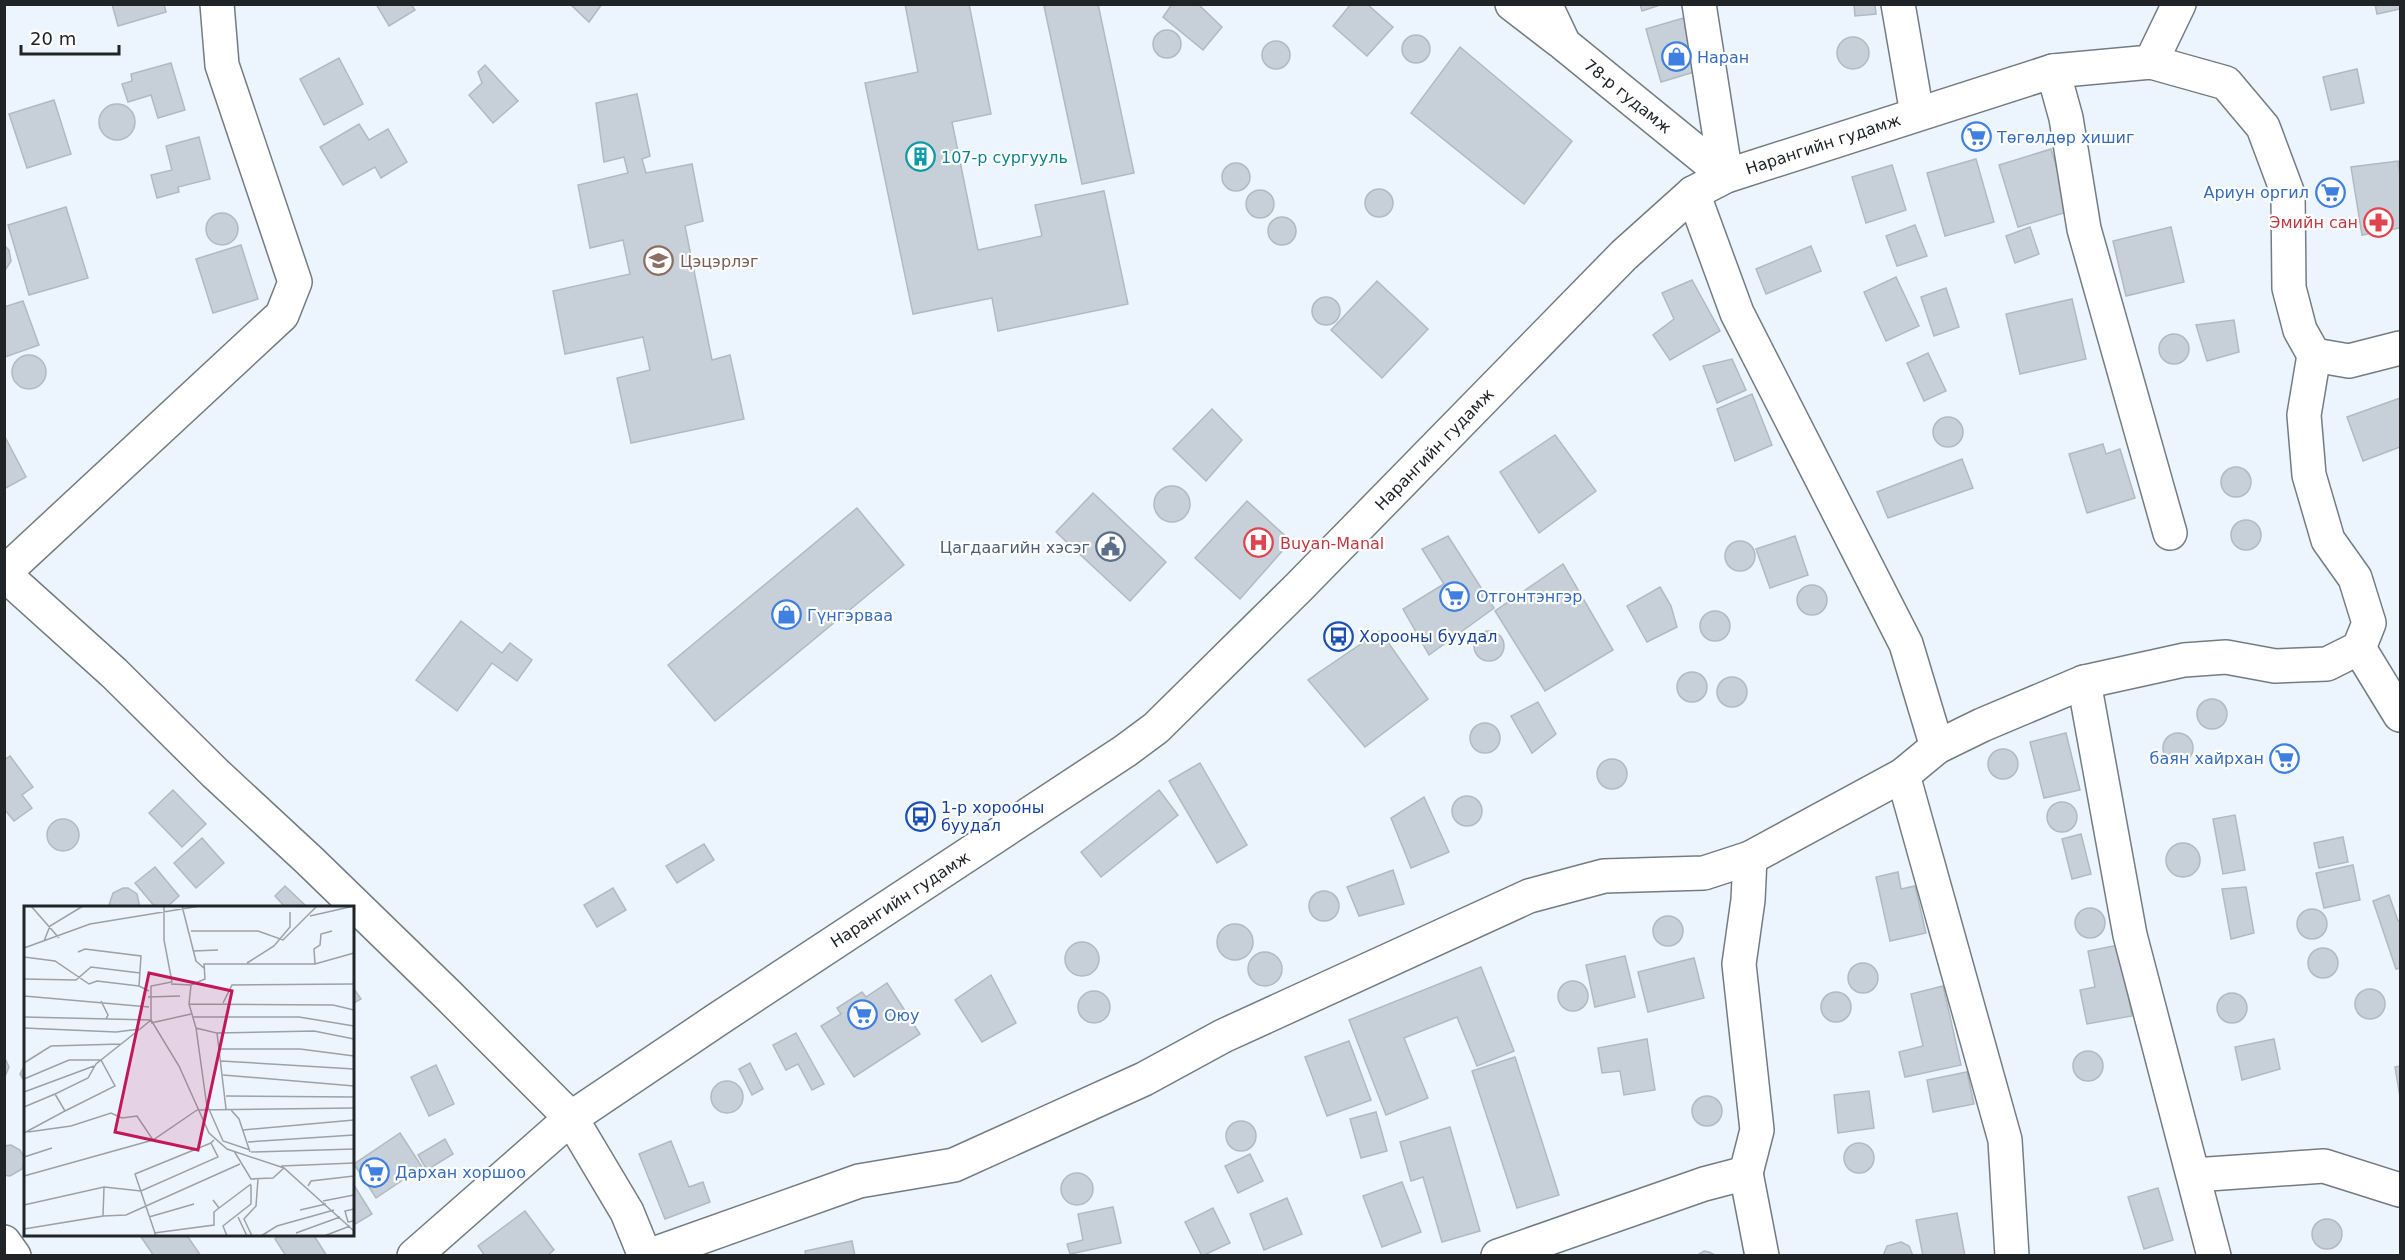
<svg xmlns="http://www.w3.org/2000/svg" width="2405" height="1260" viewBox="0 0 2405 1260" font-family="'DejaVu Sans',sans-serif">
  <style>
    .building { fill: #c7d0d8; stroke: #b1b9c1; stroke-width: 1.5 }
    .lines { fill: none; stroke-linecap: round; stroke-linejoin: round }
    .street-casing { stroke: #747c83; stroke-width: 36 }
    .secondary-casing { stroke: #747c83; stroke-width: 36 }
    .street { stroke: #fff; stroke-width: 33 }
    .secondary { stroke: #fff; stroke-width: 33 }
    .labels { text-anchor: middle; stroke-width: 4.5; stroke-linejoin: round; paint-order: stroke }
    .shop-label { font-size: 16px; fill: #366cbe; stroke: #fff; text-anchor: start }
    .street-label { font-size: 16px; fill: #212427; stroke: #fff }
    .culture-label { font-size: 16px; fill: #0d838f; stroke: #fff; text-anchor: start }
    .health-label { font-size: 16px; fill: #be3a42; stroke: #fff; text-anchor: end }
    .education-label { font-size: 16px; fill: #785e54; stroke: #fff; text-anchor: start }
    .service-label { font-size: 16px; fill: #4e5e75; stroke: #fff; text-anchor: end }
    .transit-label { font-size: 16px; fill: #164399; stroke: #fff; text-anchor: start }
    .inset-road { fill: none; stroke: #9ba1a7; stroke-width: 1.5 }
    .view { fill: #c2185b; fill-opacity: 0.15; stroke: #c2185b; stroke-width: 3 }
    .inset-edge { fill: none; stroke: #212427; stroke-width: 3 }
  </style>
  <rect width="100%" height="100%" fill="#ecf4fd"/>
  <!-- building -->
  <g class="building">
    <polygon points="112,4 164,4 166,12 118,26"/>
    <polygon points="376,4 411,4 415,10 389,26"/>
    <polygon points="570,4 602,4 589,22"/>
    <polygon points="905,4 969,4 991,114 952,122 978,250 1042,236 1035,205 1104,191 1128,304 998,331 992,298 913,314 865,83 918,72"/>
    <polygon points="1053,4 1098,4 1134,173 1082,184 1044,6"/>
    <polygon points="1172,4 1198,4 1222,27 1203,50 1163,17"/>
    <polygon points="1351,4 1367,4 1393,27 1367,56 1333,26"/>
    <polygon points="1640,4 1663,4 1642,11"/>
    <polygon points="1854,4 1875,4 1876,14 1855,16"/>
    <polygon points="2375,4 2400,4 2400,9 2377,14"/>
    <polygon points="1687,17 1701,70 1661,82 1646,29"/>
    <circle cx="1167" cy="44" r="14"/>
    <circle cx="1416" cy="49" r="14"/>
    <circle cx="1853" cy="53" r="16"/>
    <circle cx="1276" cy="55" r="14"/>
    <polygon points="1460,47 1572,141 1524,204 1411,113"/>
    <polygon points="339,58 363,104 324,125 300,79"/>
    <polygon points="171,63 185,110 158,118 151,95 128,102 122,84 132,81 131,74"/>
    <polygon points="485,65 518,101 493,123 469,95 482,83 478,72"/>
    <polygon points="2357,69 2364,103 2331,110 2323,77"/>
    <polygon points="637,94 650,156 642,159 646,173 692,164 703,221 685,226 712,360 730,355 744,419 631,443 617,378 650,370 643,337 565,354 553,291 630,274 623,240 590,248 578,185 628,173 624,157 604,162 596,103"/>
    <polygon points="54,100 71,154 27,168 9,114"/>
    <circle cx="117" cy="122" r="18"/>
    <polygon points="359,124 369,140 388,129 407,162 381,178 375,167 343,185 320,147"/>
    <polygon points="199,137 210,179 178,187 179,192 157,198 151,175 172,170 166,146"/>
    <polygon points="2051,149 2070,211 2018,227 1999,165"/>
    <polygon points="1976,159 1994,222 1945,236 1927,173"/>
    <polygon points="2398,161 2400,176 2400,228 2362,235 2351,167"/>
    <circle cx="1236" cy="177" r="14"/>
    <polygon points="1892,165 1906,210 1866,223 1852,177"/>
    <circle cx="1379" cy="203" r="14"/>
    <circle cx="1260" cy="204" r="14"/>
    <polygon points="66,207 88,278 29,295 8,225"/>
    <circle cx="222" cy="229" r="16"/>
    <circle cx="1282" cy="231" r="14"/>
    <polygon points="1915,225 1927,256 1897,266 1886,236"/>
    <polygon points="2030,227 2039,254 2015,263 2006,236"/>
    <polygon points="2171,227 2184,282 2126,296 2113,241"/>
    <polygon points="4,245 9,250 11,261 4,272"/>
    <polygon points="241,245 258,299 213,313 196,259"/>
    <polygon points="1811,246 1821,271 1766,294 1756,269"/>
    <polygon points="1896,277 1919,326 1886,341 1864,292"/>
    <polygon points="1692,280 1720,331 1670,360 1653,335 1674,319 1662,293"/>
    <polygon points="1377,281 1428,329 1382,378 1331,330"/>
    <polygon points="1946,288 1959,327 1934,336 1921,297"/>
    <circle cx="1326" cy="311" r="14"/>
    <polygon points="2072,299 2086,359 2020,374 2006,314"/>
    <polygon points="23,301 39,345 5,357 4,307"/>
    <polygon points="2234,320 2239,352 2207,361 2196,325"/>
    <circle cx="2174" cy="349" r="15"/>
    <polygon points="1928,353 1946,391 1924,401 1907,363"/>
    <circle cx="29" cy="372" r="17"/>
    <polygon points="1732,359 1746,390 1717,403 1703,366"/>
    <polygon points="1752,394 1772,445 1735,461 1717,409"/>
    <polygon points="2400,398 2400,447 2363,461 2347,417"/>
    <polygon points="1212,409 1242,440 1206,481 1173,449"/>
    <circle cx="1948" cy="432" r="15"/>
    <polygon points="4,435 26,477 4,489"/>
    <polygon points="1555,435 1596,491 1539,533 1500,472"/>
    <polygon points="2103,444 2106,454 2120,449 2135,498 2087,513 2069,454"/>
    <polygon points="1962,459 1973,488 1888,518 1877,492"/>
    <circle cx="2236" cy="482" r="15"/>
    <circle cx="1172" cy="504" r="18"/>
    <polygon points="1093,493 1166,562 1130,601 1056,532"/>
    <polygon points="1247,501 1291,541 1240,599 1195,558"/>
    <polygon points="857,508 904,565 715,721 668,665"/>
    <circle cx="2246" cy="535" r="15"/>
    <polygon points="1448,536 1494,608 1429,655 1403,609 1444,584 1422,549"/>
    <polygon points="1795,536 1808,575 1770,588 1756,549"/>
    <circle cx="1740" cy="556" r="15"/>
    <polygon points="1563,564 1613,650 1545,691 1495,611"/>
    <circle cx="1812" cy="600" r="15"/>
    <polygon points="1660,587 1671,606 1677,627 1647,642 1627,606"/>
    <circle cx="1715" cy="626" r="15"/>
    <polygon points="461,621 502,653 510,643 532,660 517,681 492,663 457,711 416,680"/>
    <circle cx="1489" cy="646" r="15"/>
    <polygon points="1380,631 1428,699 1365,747 1308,680"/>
    <circle cx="1692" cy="687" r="15"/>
    <circle cx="1732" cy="692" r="15"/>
    <circle cx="2212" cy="714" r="15"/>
    <polygon points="1538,702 1556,734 1532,753 1511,716"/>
    <circle cx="1485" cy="738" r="15"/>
    <circle cx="2178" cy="748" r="15"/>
    <polygon points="2066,733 2080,790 2044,798 2030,742"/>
    <circle cx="2003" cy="764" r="15"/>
    <polygon points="10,756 33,787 22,795 32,808 14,821 4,809 4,760"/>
    <circle cx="1612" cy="774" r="15"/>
    <polygon points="1200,763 1247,845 1217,863 1169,781"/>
    <polygon points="173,790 206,824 182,847 149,813"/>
    <polygon points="1159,790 1178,815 1101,877 1081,852"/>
    <circle cx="1467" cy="811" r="15"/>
    <polygon points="1424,797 1449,852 1411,868 1391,818"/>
    <circle cx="2062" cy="817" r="15"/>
    <polygon points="2235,815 2245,870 2223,874 2213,819"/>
    <circle cx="63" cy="835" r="16"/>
    <polygon points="2081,834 2091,874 2072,879 2062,839"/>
    <polygon points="2343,837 2348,862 2319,868 2314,843"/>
    <polygon points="202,838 224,863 196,888 174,863"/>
    <circle cx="2183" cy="860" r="17"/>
    <polygon points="704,844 714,860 677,883 666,866"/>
    <polygon points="2353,865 2360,900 2324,908 2316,873"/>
    <polygon points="155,867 179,896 166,908 156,908 135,883"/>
    <polygon points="1393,870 1404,904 1359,916 1347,887"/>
    <polygon points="1898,872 1901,889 1915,886 1926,933 1890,941 1876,877"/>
    <polygon points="285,886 305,905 302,908 286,908 275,896"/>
    <polygon points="2246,887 2254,933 2231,939 2222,889"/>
    <polygon points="123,888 128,888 137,894 140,908 108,908 113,893"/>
    <polygon points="613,888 626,910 597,927 584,905"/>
    <circle cx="1324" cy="906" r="15"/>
    <polygon points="2389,895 2398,921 2400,920 2400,968 2396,969 2373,901"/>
    <circle cx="2090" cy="923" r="15"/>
    <circle cx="2312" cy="924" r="15"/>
    <circle cx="1668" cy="931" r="15"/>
    <circle cx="1235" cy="942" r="18"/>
    <circle cx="1082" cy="959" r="17"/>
    <polygon points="2119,945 2132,1016 2087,1024 2080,990 2095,987 2088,951"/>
    <circle cx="2323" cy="963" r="15"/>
    <circle cx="1265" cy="969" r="17"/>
    <polygon points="1625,956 1635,997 1595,1007 1586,965"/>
    <polygon points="1694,958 1704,998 1648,1012 1638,972"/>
    <circle cx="1863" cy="978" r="15"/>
    <polygon points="1481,967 1514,1051 1477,1066 1457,1017 1404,1038 1428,1098 1386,1115 1349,1020"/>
    <polygon points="991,975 1016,1023 982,1042 955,1000"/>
    <circle cx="1573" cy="996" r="15"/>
    <polygon points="887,983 920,1034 854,1077 821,1026 841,1014 837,1008 862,992 866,997"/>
    <polygon points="352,986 361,999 352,1004"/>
    <polygon points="1943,986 1961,1065 1905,1077 1899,1052 1923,1046 1911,994"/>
    <circle cx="2370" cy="1004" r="15"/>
    <circle cx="1094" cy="1007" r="16"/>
    <circle cx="1836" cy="1007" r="15"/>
    <circle cx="2232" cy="1008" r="15"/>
    <polygon points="796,1033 824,1084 812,1090 798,1064 786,1070 773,1045"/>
    <polygon points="1647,1039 1655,1090 1624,1095 1620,1071 1602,1073 1598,1048"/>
    <polygon points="2274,1039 2280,1069 2242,1080 2235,1047"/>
    <polygon points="1349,1041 1371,1100 1327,1116 1305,1057"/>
    <circle cx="2088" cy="1066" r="15"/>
    <polygon points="4,1056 9,1067 4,1079"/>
    <polygon points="1515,1057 1559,1195 1517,1208 1472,1071"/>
    <polygon points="26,1063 26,1084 20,1074"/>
    <polygon points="750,1063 763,1089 752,1095 739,1069"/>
    <polygon points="436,1065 454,1104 429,1116 411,1077"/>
    <polygon points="2400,1066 2400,1097 2395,1067"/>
    <polygon points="1967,1072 1974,1104 1933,1112 1927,1080"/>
    <circle cx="727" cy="1097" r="16"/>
    <polygon points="1869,1091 1874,1128 1838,1133 1834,1095"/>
    <circle cx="1707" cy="1111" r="15"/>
    <polygon points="1376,1112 1387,1151 1361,1158 1350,1119"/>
    <circle cx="1241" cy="1136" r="15"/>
    <polygon points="1450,1127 1480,1231 1442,1242 1423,1177 1411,1181 1400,1142"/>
    <polygon points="400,1133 422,1167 376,1198 354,1164"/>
    <polygon points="445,1139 453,1154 427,1170 418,1155"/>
    <polygon points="671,1141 689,1187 703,1182 710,1202 665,1219 639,1154"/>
    <circle cx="1859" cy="1158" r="15"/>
    <polygon points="11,1145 20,1150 25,1159 22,1169 10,1176 4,1175 4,1146"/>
    <polygon points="1250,1154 1263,1181 1238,1193 1225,1166"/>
    <circle cx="1077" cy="1189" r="16"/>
    <polygon points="352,1182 372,1214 352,1226"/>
    <polygon points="1402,1182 1421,1232 1382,1247 1363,1196"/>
    <polygon points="2158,1188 2173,1240 2144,1249 2128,1197"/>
    <polygon points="1287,1198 1302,1234 1264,1250 1250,1214"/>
    <polygon points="1113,1207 1121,1243 1070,1254 1067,1244 1083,1240 1078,1214"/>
    <polygon points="1213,1208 1230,1243 1202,1256 1185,1222"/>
    <polygon points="525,1211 554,1250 547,1256 485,1256 478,1246"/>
    <polygon points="1957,1213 1965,1256 1923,1256 1916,1220"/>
    <circle cx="2327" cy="1234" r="15"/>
    <polygon points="139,1234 186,1234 201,1256 154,1256"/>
    <polygon points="282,1234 313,1234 327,1256 286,1256 275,1239"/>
    <polygon points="852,1241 855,1256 806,1256 805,1251"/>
    <polygon points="1901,1242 1909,1246 1913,1256 1883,1256 1887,1246"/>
    <polygon points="1704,1251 1709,1252 1717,1256 1696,1256"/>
  </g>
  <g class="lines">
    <defs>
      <g id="street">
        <polyline points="1512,4 1560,41"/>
        <polyline points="1545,4 1564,44 1726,176"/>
        <polyline points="1699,4 1726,176"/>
        <polyline points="1898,4 1917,114"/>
        <polyline points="2151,62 2179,4"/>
        <polyline points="2053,71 2066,118 2084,229 2170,533"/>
        <polyline points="1693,193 1737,313 1906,644 1937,747"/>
        <polyline points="4,573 282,315 295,282 222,65 217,4"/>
        <polyline points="2359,648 2400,715"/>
        <polyline points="2084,682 2130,935 2214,1256"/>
        <polyline points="1903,775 2005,1140 2012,1256"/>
        <polyline points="1746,1173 1762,1256"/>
        <polyline points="2194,1175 2324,1166 2400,1190"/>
        <polyline points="4,1242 14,1256"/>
        <polyline points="648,1256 859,1181 954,1165 1144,1079 1223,1036 1529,896 1604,876 1704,873 1750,858"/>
        <polyline points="1498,1256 1704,1184 1746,1173 1757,1130 1739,964 1748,900 1750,858 1903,775 1937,747 1982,725 2084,682 2184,660 2226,657 2275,666 2327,664 2359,648 2369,623 2355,578 2328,540 2309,475 2304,415 2314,355"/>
      </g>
      <g id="secondary">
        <polyline points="4,574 114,673 215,773 310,861 448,995 571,1118 627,1212 645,1256"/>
        <polyline points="414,1256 571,1118 718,1019 1125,751 1156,728 1299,587 1624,255 1693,193 1726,176 2053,71 2151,62 2226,83 2263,127 2288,194 2289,288 2300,330 2314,355 2349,361 2400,348"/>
      </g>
    </defs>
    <!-- street casing -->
    <use href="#street" class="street-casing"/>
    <!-- secondary casing -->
    <use href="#secondary" class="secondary-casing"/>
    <!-- street -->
    <use href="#street" class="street"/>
    <!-- secondary -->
    <use href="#secondary" class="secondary"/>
  </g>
  <!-- icons -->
  <defs>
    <symbol id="shop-ring" viewBox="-11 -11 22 22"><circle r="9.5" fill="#fff" stroke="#3f7fe0" stroke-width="1.5"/><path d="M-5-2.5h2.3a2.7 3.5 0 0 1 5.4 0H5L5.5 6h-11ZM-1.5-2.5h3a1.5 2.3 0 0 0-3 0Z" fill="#3f7fe0"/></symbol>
    <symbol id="supermarket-ring" viewBox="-11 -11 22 22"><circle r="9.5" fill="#fff" stroke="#3f7fe0" stroke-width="1.5"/><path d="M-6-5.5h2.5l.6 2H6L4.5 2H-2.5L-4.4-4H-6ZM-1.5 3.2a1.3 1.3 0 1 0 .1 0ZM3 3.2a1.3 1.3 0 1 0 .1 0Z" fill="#3f7fe0"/></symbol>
    <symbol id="building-ring" viewBox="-11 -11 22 22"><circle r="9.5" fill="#fff" stroke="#0f9aa8" stroke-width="1.5"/><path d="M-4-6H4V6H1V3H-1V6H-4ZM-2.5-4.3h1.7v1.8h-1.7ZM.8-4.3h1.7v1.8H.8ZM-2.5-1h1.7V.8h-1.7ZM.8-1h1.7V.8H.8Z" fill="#0f9aa8"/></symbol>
    <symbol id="pharmacy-ring" viewBox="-11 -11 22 22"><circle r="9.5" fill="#fff" stroke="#e0444e" stroke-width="1.5"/><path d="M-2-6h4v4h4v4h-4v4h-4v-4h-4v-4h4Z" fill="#e0444e"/></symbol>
    <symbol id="school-ring" viewBox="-11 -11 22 22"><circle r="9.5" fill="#fff" stroke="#8d6e63" stroke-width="1.5"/><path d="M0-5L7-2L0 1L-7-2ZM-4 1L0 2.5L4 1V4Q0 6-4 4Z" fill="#8d6e63"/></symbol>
    <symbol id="hospital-ring" viewBox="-11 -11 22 22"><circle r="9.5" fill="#fff" stroke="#e0444e" stroke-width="1.5"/><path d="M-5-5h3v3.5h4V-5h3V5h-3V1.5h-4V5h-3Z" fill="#e0444e"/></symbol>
    <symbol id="civic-ring" viewBox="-11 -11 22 22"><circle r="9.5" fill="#fff" stroke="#5c6f8a" stroke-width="1.5"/><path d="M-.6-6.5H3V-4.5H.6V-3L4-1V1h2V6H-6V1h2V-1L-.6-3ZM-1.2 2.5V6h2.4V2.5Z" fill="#5c6f8a"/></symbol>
    <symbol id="bus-ring" viewBox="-11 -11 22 22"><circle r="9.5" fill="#fff" stroke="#1a4fb4" stroke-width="1.5"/><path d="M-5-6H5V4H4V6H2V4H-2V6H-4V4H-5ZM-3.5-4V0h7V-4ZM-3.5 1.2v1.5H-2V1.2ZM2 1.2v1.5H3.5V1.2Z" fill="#1a4fb4"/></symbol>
  </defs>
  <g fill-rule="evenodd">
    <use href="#shop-ring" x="1660" y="40" width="33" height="33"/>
    <use href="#supermarket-ring" x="1960" y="120" width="33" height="33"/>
    <use href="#building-ring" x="904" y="140" width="33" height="33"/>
    <use href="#supermarket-ring" x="2314" y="176" width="33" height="33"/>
    <use href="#pharmacy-ring" x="2362" y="206" width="33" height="33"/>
    <use href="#school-ring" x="642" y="244" width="33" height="33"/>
    <use href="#hospital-ring" x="1242" y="526" width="33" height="33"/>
    <use href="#civic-ring" x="1094" y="530" width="33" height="33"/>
    <use href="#supermarket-ring" x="1438" y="580" width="33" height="33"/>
    <use href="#shop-ring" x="770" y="598" width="33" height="33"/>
    <use href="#bus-ring" x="1322" y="620" width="33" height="33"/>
    <use href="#supermarket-ring" x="2268" y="742" width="33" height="33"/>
    <use href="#bus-ring" x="904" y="800" width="33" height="33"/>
    <use href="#supermarket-ring" x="846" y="998" width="33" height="33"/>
    <use href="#supermarket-ring" x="358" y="1156" width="33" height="33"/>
  </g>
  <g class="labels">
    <!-- shop labels -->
    <g class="shop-label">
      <text x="1697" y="63">Наран</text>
      <text x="1997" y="143">Төгөлдөр хишиг</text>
      <text x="2309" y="198" text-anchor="end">Ариун оргил</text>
      <text x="1476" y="602">Отгонтэнгэр</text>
      <text x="807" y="621">Гүнгэрваа</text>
      <text x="2264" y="764" text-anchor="end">баян хайрхан</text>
      <text x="884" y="1021">Оюу</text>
      <text x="395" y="1178">Дархан хоршоо</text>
    </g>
    <!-- street labels -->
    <g class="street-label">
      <text transform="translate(1628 96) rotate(39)" y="6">78-р гудамж</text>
      <text transform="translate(1823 144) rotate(-18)" y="6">Нарангийн гудамж</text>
      <text transform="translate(1434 449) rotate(-46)" y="6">Нарангийн гудамж</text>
      <text transform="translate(900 899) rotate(-33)" y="6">Нарангийн гудамж</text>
    </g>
    <!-- culture labels -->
    <g class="culture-label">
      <text x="941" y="163">107-р сургууль</text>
    </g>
    <!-- health labels -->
    <g class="health-label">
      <text x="2358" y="228">Эмийн сан</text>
      <text x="1280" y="549" text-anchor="start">Buyan-Manal</text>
    </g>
    <!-- education labels -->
    <g class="education-label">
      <text x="680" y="267">Цэцэрлэг</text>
    </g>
    <!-- service labels -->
    <g class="service-label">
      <text x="1090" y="553">Цагдаагийн хэсэг</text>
    </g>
    <!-- transit labels -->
    <g class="transit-label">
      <text x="1359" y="642">Хорооны буудал</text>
      <text x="941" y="813">1-р хорооны<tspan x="941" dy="18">буудал</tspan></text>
    </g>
  </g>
  <!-- overview -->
  <g transform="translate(24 906)">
    <rect width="330" height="330" fill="#ecf4fd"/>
    <path class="inset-road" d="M7 0 35 32M140 0V34L148 76 127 80V114L155 160 185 227 203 243 260 262 330 325M158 0 172 55 181 63M286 10 330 0M167 25H234L259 34 293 0M20 35 26 20 59 0M0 42 66 18 176 0M169 45 194 44M54 46 61 43 117 50 115 80 125 85M0 51 31 55 65 78 73 75 115 80M223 57 250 40 266 21V6M291 58 290 43 296 39 297 28 308 25M0 73 52 74 67 61 116 67M147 78 167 79 165 98 172 122 193 127 202 203M167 79 181 73 180 58H291L330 47M0 90 125 101M124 91 156 90M77 95 84 109 82 113M199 97 208 79 330 78M165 98 309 99 330 104M0 111 127 114M169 111H275L330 120M127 117 167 108M0 122 92 126 116 123 127 114M172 122 183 201M193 127 290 125 330 133M194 143H276L330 150M197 155 330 163M0 157 27 140 97 138M199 169 330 180M0 173 45 154H77L91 180 41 205M0 186 70 160M202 190 330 191M0 201 31 188M184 201 199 235 226 244M173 204 330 202M207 204 215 213 226 246M219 224 330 214M4 226 47 220 87 207 98 212 113 210 129 234M0 227 41 205 31 188 64 172 72 158 116 123M224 236 330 229M210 245 227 273 249 272 260 262M227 246 330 243M0 251 28 242M257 260 330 257M0 270 129 234 173 204M284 280 287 275 330 270M189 294 195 302 227 278M299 295 330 289M0 299 80 281 117 285 194 251 187 237 190 234M330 303 321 305 324 316 330 315M276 304 302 298M79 310 102 309 216 258M125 311 170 298M214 311 223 330M0 323 79 310 80 281M130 327 190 319V306L195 302M272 327 316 311M132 330 111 268 187 237M203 330 199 320 227 298V279M228 330 220 313 232 300 234 273M237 330 253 320 310 304M300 330 326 320"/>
    <path class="view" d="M125 67 208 85 174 244 91 226Z"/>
    <rect width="330" height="330" class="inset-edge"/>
  </g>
  <!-- border -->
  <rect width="2405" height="1260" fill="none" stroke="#212427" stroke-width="12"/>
  <!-- scale -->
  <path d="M21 45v9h98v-9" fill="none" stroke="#212427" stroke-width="3"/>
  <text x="30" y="45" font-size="18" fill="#212427" stroke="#ffffff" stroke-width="4.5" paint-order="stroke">20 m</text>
</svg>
